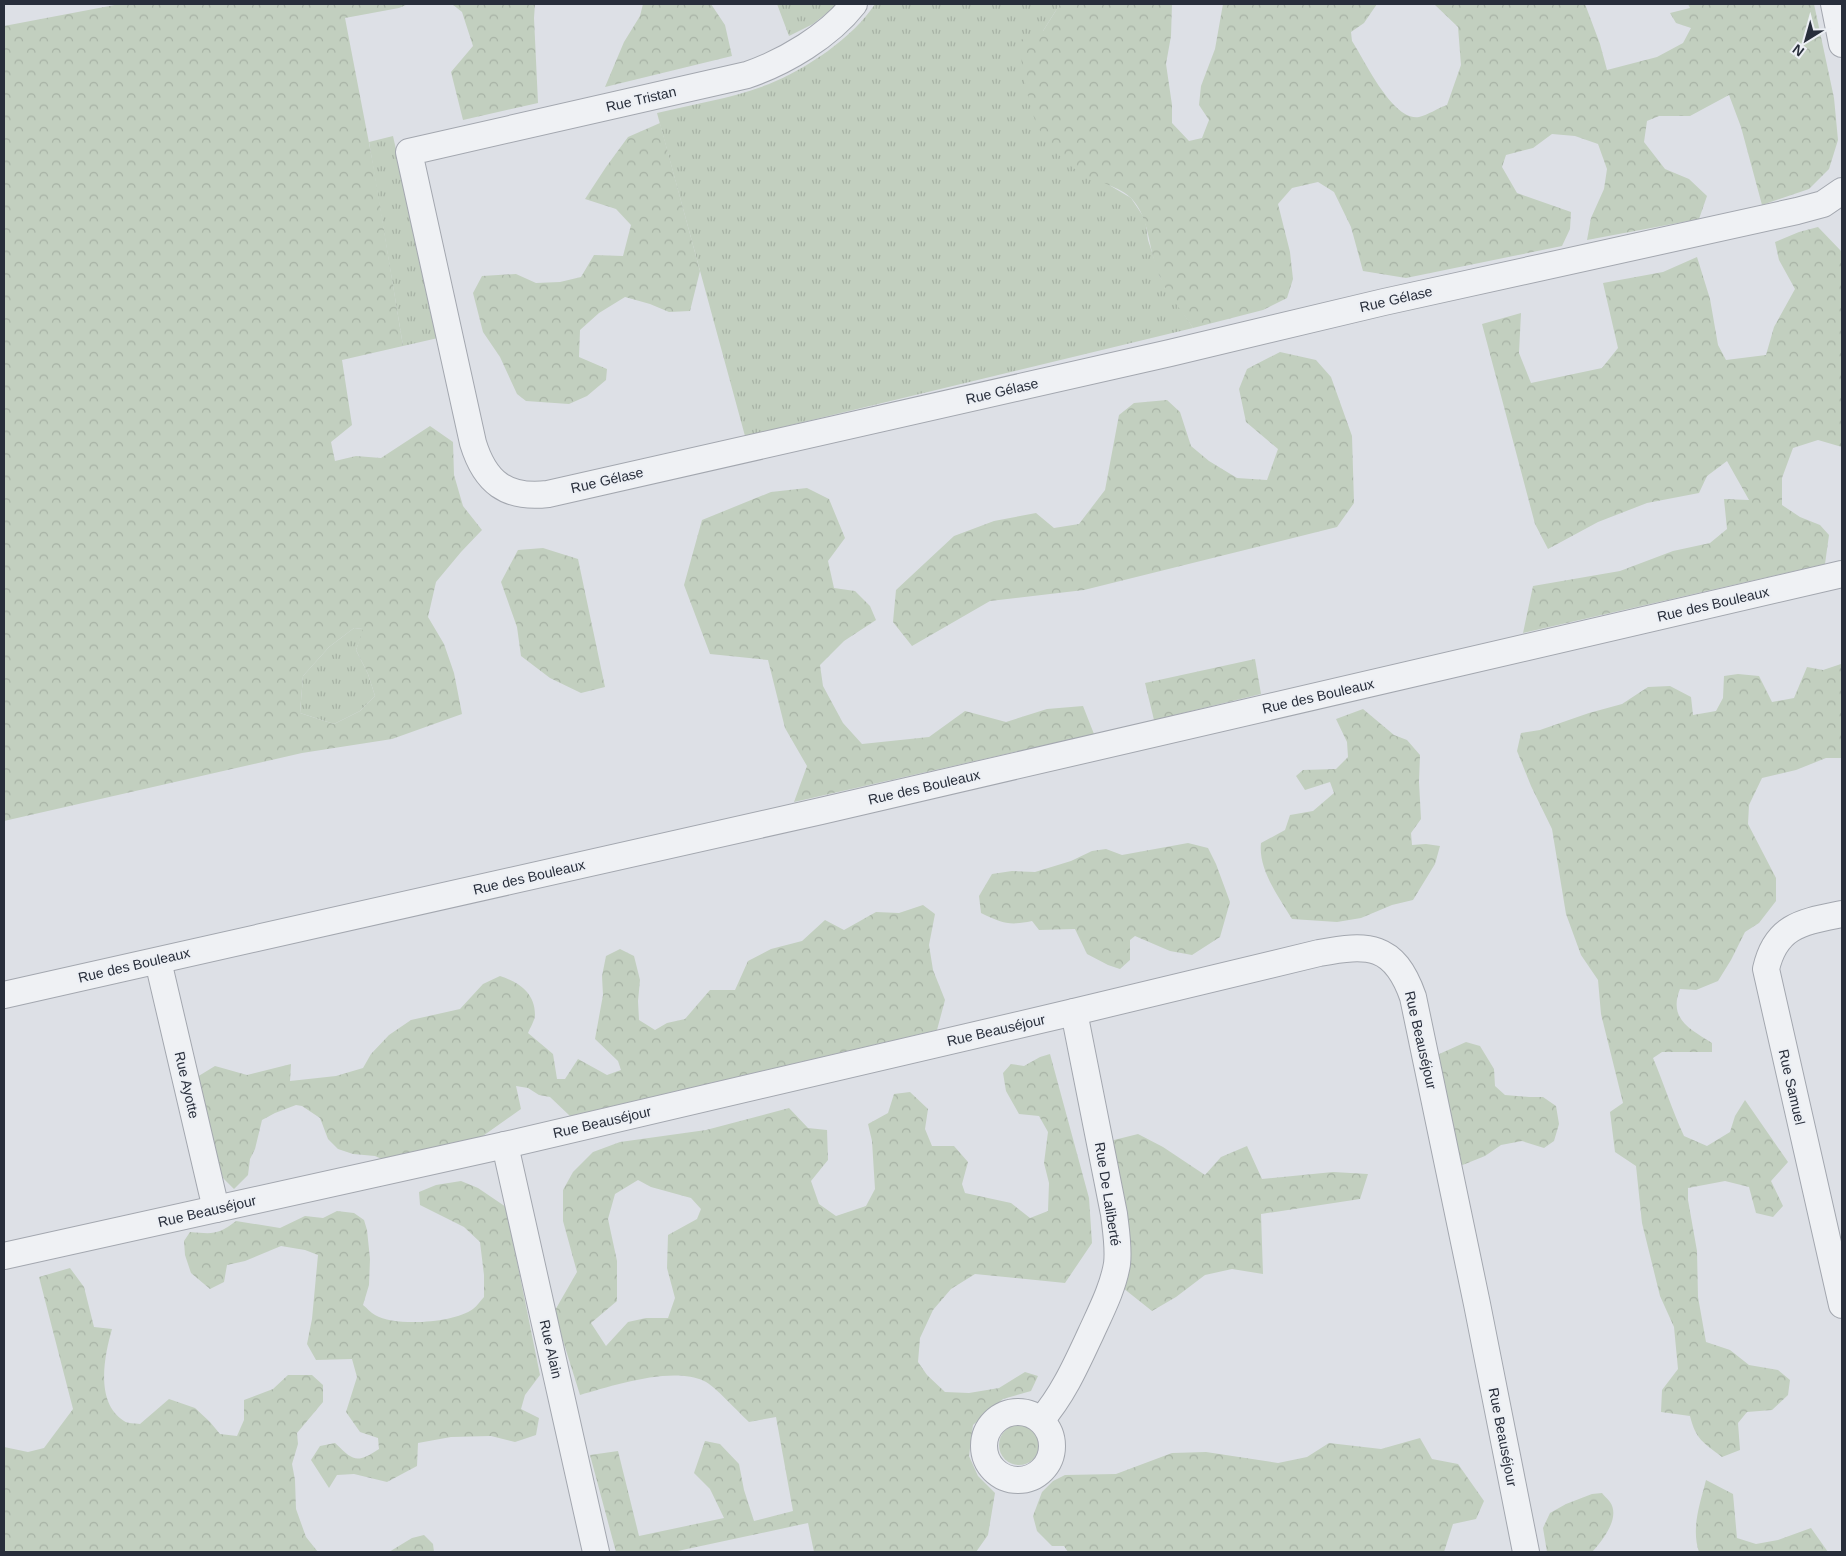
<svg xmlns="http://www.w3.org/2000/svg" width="1846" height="1556" viewBox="0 0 1846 1556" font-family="Helvetica,sans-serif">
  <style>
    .grass { fill: url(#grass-tufts) }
    .forest { fill: url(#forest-crowns); fill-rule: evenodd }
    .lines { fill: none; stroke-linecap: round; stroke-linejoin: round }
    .minor-casing { stroke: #a3a7af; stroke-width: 28 }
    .minor { stroke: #eff1f4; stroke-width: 26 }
    .labels { text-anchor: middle; stroke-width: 4; stroke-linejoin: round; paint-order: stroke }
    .street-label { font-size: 14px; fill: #282e3b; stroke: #eceff4 }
  </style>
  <defs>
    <pattern id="grass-tufts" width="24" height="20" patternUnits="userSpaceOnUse" patternTransform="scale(1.25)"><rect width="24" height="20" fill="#c2cfbf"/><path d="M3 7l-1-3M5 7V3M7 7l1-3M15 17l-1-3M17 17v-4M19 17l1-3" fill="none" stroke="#a7b2a5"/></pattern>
    <pattern id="forest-crowns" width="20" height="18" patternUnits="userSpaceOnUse" patternTransform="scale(1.25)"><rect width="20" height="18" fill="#c2cfbf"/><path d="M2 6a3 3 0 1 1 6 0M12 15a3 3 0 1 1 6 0" fill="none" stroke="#a7b2a5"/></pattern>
  </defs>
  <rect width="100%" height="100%" fill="#dde0e6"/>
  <!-- grass -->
  <g class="grass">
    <polygon points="777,4 838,4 813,24 789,36"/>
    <path d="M875 4H1060L1043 31 1109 185 1131 198 1145 219 1148 240 1160 277 1193 328 745 436 657 113C694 104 733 98 769 84 806 69 853 38 875 4Z"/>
    <polygon points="393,136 438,338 403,346 369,142"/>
    <polygon points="354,628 364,629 356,650 368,674 375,696 360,711 334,724 300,713 303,676 329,647"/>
  </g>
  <!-- forest -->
  <g class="forest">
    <path d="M120 4H408L399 8 345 18 374 169 403 346 342 360 352 425 331 442 335 461 356 456 381 458 430 426 453 442 454 475 463 506 482 530 461 552 436 582 428 617 444 644 454 673 462 714 392 739 302 753 4 821V26ZM354 628 363 629 356 650 368 674 375 696 360 711 334 724 300 713 303 676 329 647Z"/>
    <polygon points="452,4 535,4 534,18 538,103 463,120 451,72 473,46 462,12"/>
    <polygon points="643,4 711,4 725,25 732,56 605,87 624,42 640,16"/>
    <path d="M1060 4H1172L1171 36 1166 64 1172 105V123L1189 141 1202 138 1209 120 1199 105 1201 86 1215 49 1223 4H1377L1364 23 1351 32 1352 41C1364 59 1393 122 1419 117 1428 115 1438 108 1447 105L1461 65 1458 27 1434 4H1585L1600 44 1607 70 1657 57 1683 43 1691 28 1676 23 1670 13 1690 8 1688 4H1814L1834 98 1838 140 1829 169 1809 189 1762 205 1741 127 1729 95 1690 116H1659L1647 121 1644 142 1665 169 1689 179 1707 196 1699 219 1587 240 1591 218 1604 189 1607 169 1598 144 1575 136 1552 134 1533 148 1506 155 1502 167 1517 193 1571 212 1570 229 1562 246 1406 278 1363 271 1351 227 1334 192 1318 182 1292 188 1278 204 1290 252 1293 279 1287 298 1263 310 1193 328C1183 312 1167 294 1160 277 1148 252 1151 220 1132 199 1120 186 1096 182 1081 173 1063 162 1045 142 1036 123 1026 98 1023 67 1018 41L1043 31Z"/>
    <polygon points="660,123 700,271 690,311 669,312 650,304 625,297 599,313 580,330 579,357 607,369 606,380 587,396 569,404 526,401 517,394 500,357 483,332 473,293 482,276 516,274 536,283 560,282 581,277 594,255 623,256 631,225 616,209 585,199 606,167 628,137"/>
    <polygon points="1818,227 1842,252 1842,447 1818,440 1793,448 1782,478 1782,505 1800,517 1820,525 1829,535 1825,564 1523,633 1533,586 1620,571 1673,551 1710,543 1727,529 1724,499 1749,500 1727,461 1707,476 1699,493 1647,503 1598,522 1548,549 1535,524 1482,324 1521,313 1519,353 1531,383 1602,368 1618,348 1603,283 1663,272 1697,257 1710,299 1718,345 1726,360 1766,355 1774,327 1795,289 1779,260 1775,242 1799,232"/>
    <polygon points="1280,352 1316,360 1331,377 1352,436 1354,503 1337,527 1084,590 990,601 912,646 893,622 896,590 954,536 994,521 1036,513 1054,528 1079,524 1105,490 1119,415 1134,403 1167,400 1180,412 1191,446 1209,461 1237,478 1267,480 1278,449 1246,422 1239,389 1247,369"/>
    <polygon points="807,488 829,499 845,538 828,561 834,588 855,591 870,606 876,620 844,641 820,665 823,686 843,723 862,744 929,737 965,711 1006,722 1047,709 1083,706 1094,734 794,802 807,766 785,728 768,660 710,654 684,585 702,520 771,492"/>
    <polygon points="543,548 578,559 605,687 581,693 550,678 521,656 517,627 501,582 518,550"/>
    <path d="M1841 654H1842V758H1826L1796 770 1762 778 1749 805 1748 824 1776 878V901L1759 923 1745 932 1731 960 1718 981 1696 990 1680 989C1668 1019 1690 1029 1712 1043V1052H1662L1653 1058C1664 1084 1672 1110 1684 1136L1707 1146 1730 1132 1735 1116 1745 1100 1788 1162 1771 1181 1783 1206 1773 1217 1756 1213 1749 1187 1725 1181 1688 1188V1200L1697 1251 1698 1297 1706 1342 1730 1350 1749 1365 1778 1370 1790 1380 1788 1395 1772 1410 1747 1412 1738 1423 1740 1450 1722 1457C1703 1442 1696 1440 1690 1416L1661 1412 1662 1390 1678 1369 1674 1327 1660 1296 1642 1223 1636 1166 1615 1152 1610 1112 1623 1103 1601 1014 1598 980 1581 955 1566 914 1552 829 1531 786 1517 751 1521 733 1540 730 1589 713 1622 704 1648 687 1670 686 1691 697 1693 715 1716 711 1723 698 1724 676 1738 674 1759 676 1772 702 1794 698 1807 667 1823 670 1841 664Z"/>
    <polygon points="1255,659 1261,694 1154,720 1145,683"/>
    <path d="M1363 709 1394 735 1407 740 1420 755 1419 782 1421 819 1411 833 1412 845 1426 844 1440 846 1435 864 1413 900 1392 905 1361 918 1337 922 1292 919C1279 897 1258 870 1261 843L1285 830 1290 815 1313 811 1334 793 1330 782 1305 790 1296 776 1303 770 1336 769 1348 757 1347 742 1336 719Z"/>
    <path d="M1188 843 1208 848 1216 864 1230 902 1220 937 1192 955 1170 951 1135 936 1130 940V960L1120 969 1108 965 1087 954 1075 929 1039 930 1032 921C1009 926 1002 923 981 913L979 896 992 874 1012 871 1035 872 1071 861 1092 851 1106 849 1122 855Z"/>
    <path d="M923 905 935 914 929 945 933 970 945 1000 937 1030 570 1116 550 1097 539 1095 528 1088 516 1086 521 1109 480 1138 384 1160 375 1156 353 1154 338 1149 328 1139 320 1118 302 1106 296 1105 275 1113 262 1120 255 1149 250 1159 248 1175 234 1189 223 1178 216 1157 197 1077 215 1066 247 1075 291 1064 290 1081 336 1076 363 1068 371 1054 389 1035 411 1020 460 1009 483 984 500 976C518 982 535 992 535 1015 535 1020 530 1028 528 1033L553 1054 557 1079H565L578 1059 607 1075 621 1070 618 1061 595 1039 603 995 602 976 606 956 620 949 634 956 640 980 638 1001 639 1020 655 1030 667 1023 685 1019 710 990H735L748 961 771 949 802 941 825 920 844 930 876 912 899 913Z"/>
    <polygon points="1466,1042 1480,1046 1494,1069 1495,1086 1505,1095 1529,1097 1543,1097 1556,1106 1559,1124 1554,1141 1544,1148 1522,1141 1501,1145 1485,1156 1460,1166 1437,1055"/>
    <path d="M1050 1054 1089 1198 1092 1243 1065 1283 975 1274 951 1289 933 1310 920 1338 918 1362 927 1375 945 1392 969 1393 999 1388 1025 1372 1038 1376 1031 1391 1003 1399 973 1425 969 1456 978 1476 995 1493 988 1535 976 1552H814L808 1523 673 1552H616L590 1455 618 1451 639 1536 724 1518 710 1489 694 1473 705 1441 720 1444 739 1464 744 1490 754 1521 793 1511 776 1417 749 1422C739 1413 714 1385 704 1381 672 1366 612 1386 580 1395L554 1312 577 1272 563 1221V1190L573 1172 593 1152 620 1142 706 1130 789 1108 808 1128 827 1130 828 1160 811 1181 819 1204 836 1216 866 1206 875 1189 872 1141 868 1124 888 1113 894 1094 910 1092 928 1109 925 1129 932 1146H954L968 1162 962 1184 965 1193 1011 1203 1030 1218 1048 1211 1049 1183 1044 1163 1048 1132 1039 1116 1019 1114 1006 1091 1003 1073 1011 1064 1024 1066 1040 1057ZM638 1180 651 1187 691 1198 701 1209 697 1219 668 1235 667 1268 675 1298 668 1318H646L628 1322 606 1346 591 1323 617 1301V1261L608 1219 615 1194Z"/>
    <polygon points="1138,1134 1163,1147 1205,1175 1221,1157 1247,1146 1262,1179 1333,1172 1368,1174 1360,1199 1261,1214 1263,1274 1232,1269 1205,1275 1176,1297 1152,1311 1123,1288 1110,1141"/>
    <path d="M461 1181 478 1188 506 1207 540 1375 525 1395 521 1409 539 1418 536 1435 515 1442 491 1436 451 1437 418 1443 417 1466 387 1482 354 1474 337 1475 329 1488 311 1460 320 1446 335 1443C354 1461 356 1464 379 1449L378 1438 360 1432 346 1412 357 1377 352 1359 316 1360 307 1344 312 1319 318 1255 305 1250 281 1246 245 1261 227 1265 224 1282 210 1289 191 1273 185 1255 184 1241 190 1232C213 1234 218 1235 236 1221L280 1228 305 1216 323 1218 337 1211 354 1213 364 1220 367 1230 370 1259 369 1285 363 1305C367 1308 371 1313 375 1315 396 1327 454 1323 473 1309 477 1306 480 1301 484 1297V1275L480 1242 464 1227 420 1205 419 1192 436 1185Z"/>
    <path d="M70 1268 84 1287 94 1327 112 1329C104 1357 95 1403 124 1421 128 1424 135 1423 140 1424L169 1399 195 1408 210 1422 220 1434 237 1436 244 1420V1400L273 1389 288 1375H312L323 1385V1402L297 1433 298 1444 292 1464 295 1480 296 1509 306 1537 318 1552H4V1447L28 1452 44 1448 73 1409 39 1277Z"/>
    <circle cx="1019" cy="1445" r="20"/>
    <polygon points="1420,1438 1432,1459 1458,1464 1484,1501 1476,1519 1453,1524 1444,1552 1068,1552 1064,1546 1052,1546 1037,1531 1033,1516 1042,1492 1053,1481 1065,1475 1116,1474 1172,1453 1206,1452 1278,1463 1307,1457 1329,1443 1381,1449"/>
    <path d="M1706 1480 1733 1494 1737 1538 1756 1544 1778 1540 1811 1528 1828 1552H1699C1691 1528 1700 1504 1706 1480Z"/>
    <path d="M1602 1493C1604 1496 1608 1499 1610 1502 1621 1518 1602 1541 1592 1552H1547L1543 1528 1550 1513 1566 1504 1592 1494Z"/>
    <polygon points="424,1535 433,1544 434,1552 389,1552 412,1538"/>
  </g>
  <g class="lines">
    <defs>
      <g id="minor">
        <path d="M854 4C829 36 785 62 747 75L409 152 473 443C485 482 506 499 548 494L1170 353 1384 302 1797 211 1823 204 1842 191"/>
        <polyline points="1834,4 1842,44"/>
        <path d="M1842 914C1803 922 1776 925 1766 969L1842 1305"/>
        <polyline points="158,961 216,1209"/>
        <polyline points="4,995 821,811 1842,574"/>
        <polyline points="505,1145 596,1552"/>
        <path d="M4 1256 505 1145 1074 1012 1319 953C1368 944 1394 943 1413 997L1477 1304 1526 1552"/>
        <circle cx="1018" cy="1446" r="34"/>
        <path d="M1041 1420C1063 1395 1077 1363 1091 1333 1101 1311 1113 1288 1117 1264 1119 1248 1116 1231 1114 1214L1074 1012"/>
      </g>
    </defs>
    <!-- minor casing -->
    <use href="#minor" class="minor-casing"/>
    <!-- minor -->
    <use href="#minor" class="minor"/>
  </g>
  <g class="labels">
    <!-- street labels -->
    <g class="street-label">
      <text transform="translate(641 99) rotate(-13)" y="5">Rue Tristan</text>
      <text transform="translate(1396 299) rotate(-13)" y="5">Rue Gélase</text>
      <text transform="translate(1002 391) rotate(-13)" y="5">Rue Gélase</text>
      <text transform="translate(607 480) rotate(-13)" y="5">Rue Gélase</text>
      <text transform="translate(1713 604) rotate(-13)" y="5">Rue des Bouleaux</text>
      <text transform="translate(1318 696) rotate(-13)" y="5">Rue des Bouleaux</text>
      <text transform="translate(924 787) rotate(-13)" y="5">Rue des Bouleaux</text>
      <text transform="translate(529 877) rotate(-13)" y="5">Rue des Bouleaux</text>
      <text transform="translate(134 965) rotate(-13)" y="5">Rue des Bouleaux</text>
      <text transform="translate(996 1030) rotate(-13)" y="5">Rue Beauséjour</text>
      <text transform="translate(1421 1040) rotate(77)" y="5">Rue Beauséjour</text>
      <text transform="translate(187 1085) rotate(77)" y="5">Rue Ayotte</text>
      <text transform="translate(1792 1087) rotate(77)" y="5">Rue Samuel</text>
      <text transform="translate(602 1122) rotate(-13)" y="5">Rue Beauséjour</text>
      <text transform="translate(1108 1194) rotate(81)" y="5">Rue De Laliberté</text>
      <text transform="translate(207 1211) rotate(-13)" y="5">Rue Beauséjour</text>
      <text transform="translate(551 1349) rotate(77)" y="5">Rue Alain</text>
      <text transform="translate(1503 1437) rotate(79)" y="5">Rue Beauséjour</text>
    </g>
  </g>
  <!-- border -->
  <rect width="1846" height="1556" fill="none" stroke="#282e3b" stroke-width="10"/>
  <!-- north arrow -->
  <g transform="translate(1806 40) rotate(217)" stroke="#eceff4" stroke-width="4" paint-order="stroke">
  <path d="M0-4L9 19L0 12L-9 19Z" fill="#282e3b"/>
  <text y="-8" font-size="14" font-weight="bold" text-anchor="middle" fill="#282e3b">N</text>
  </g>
</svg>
